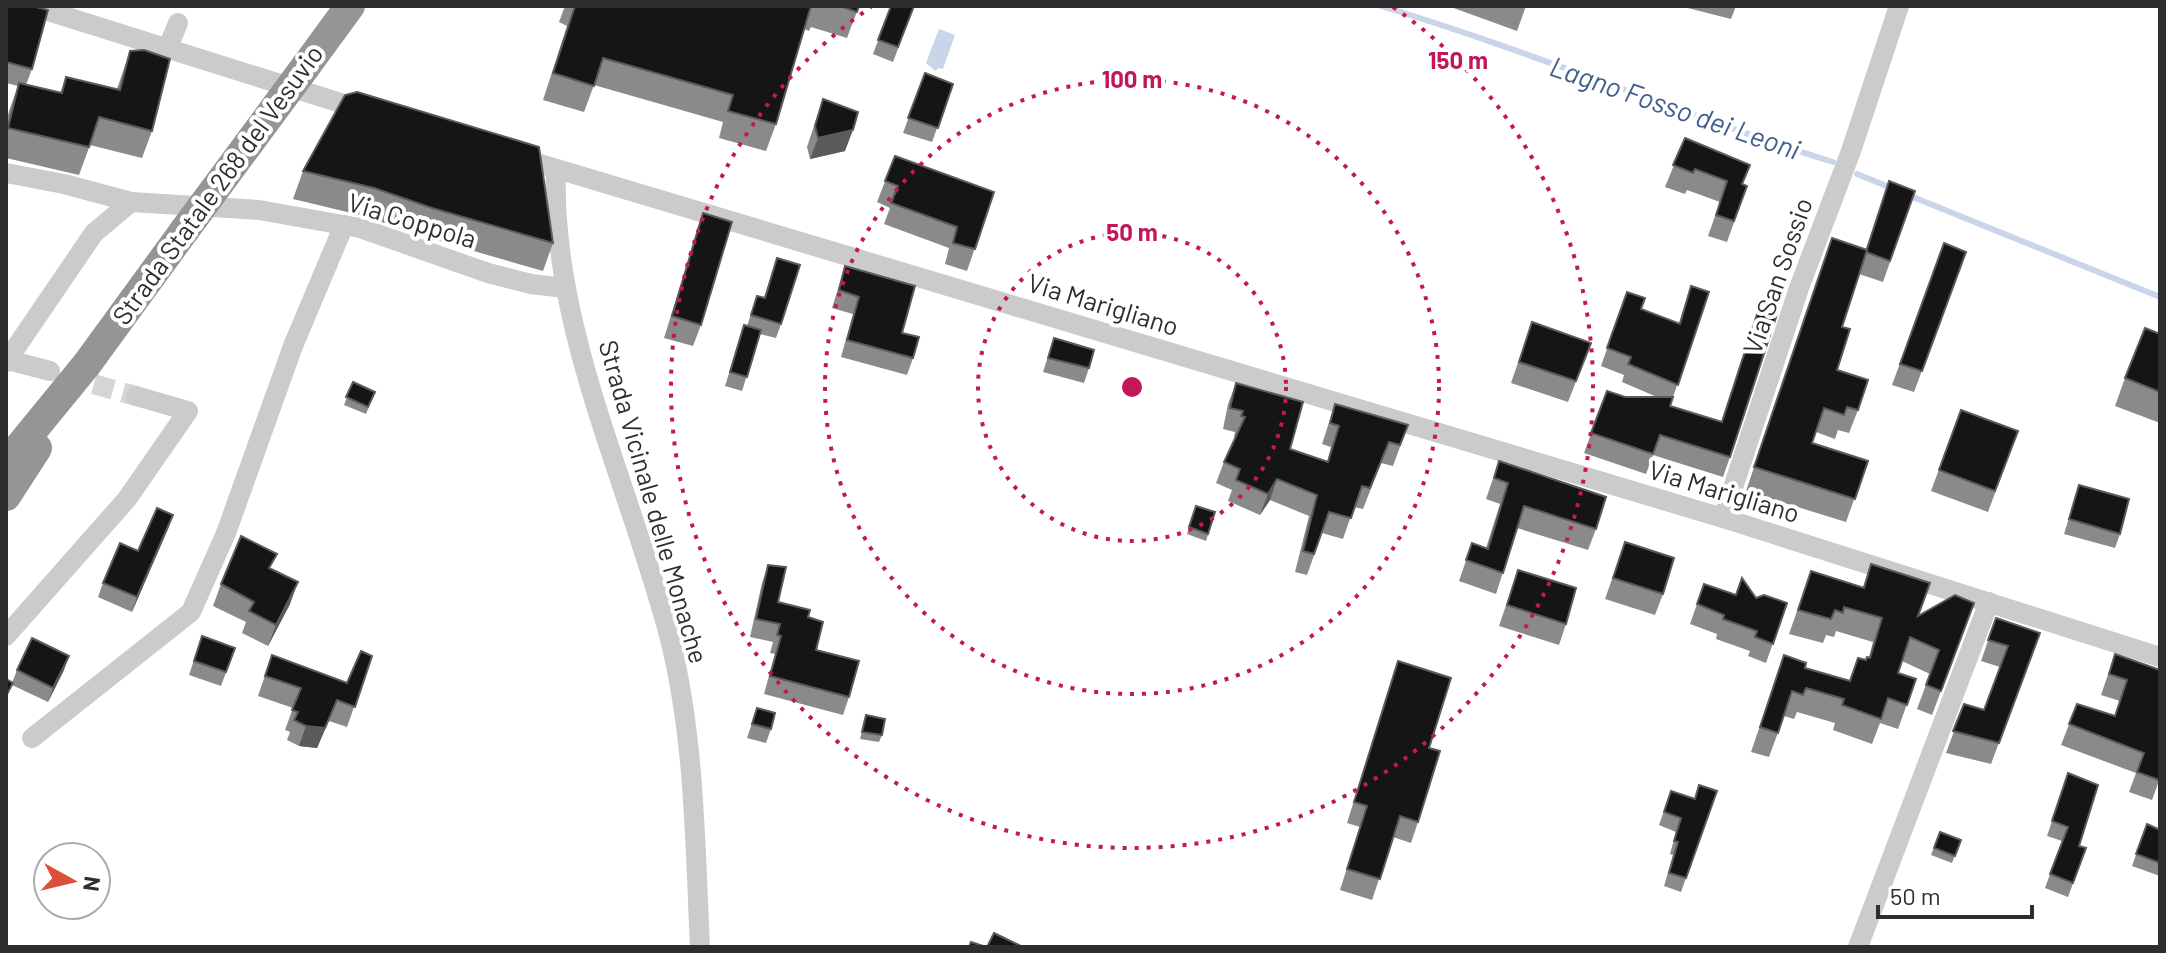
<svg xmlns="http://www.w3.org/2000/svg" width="2166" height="953" viewBox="0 0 2166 953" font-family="Barlow,sans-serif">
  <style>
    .water { fill: #c9d6ea }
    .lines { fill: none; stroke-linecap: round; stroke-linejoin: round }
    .stream { stroke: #c9d6ea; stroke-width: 6 }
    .minor-tunnel { stroke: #d5d5d5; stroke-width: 20; stroke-dasharray: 20 10; stroke-linecap: butt }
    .minor { stroke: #cbcbcb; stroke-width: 20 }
    .highway { stroke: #959595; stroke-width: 30 }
    .highway-bridge { stroke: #959595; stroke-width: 30 }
    .wall { fill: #8a8a8a }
    .shaded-wall { fill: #5b5b5b }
    .building { fill: #151515; stroke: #5b5b5b; stroke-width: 2 }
    .ring { fill: none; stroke: #c2185b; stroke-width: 4; stroke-dasharray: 4 8 }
    .labels { text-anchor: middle; stroke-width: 8; stroke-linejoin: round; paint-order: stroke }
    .street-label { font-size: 26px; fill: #2e2e2e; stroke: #fff }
    .water-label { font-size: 28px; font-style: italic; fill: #405f8c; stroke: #fff }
    .centre { fill: #c2185b; stroke: #fff; stroke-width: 4 }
    .ring-label { font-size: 24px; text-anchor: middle; font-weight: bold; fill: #c2185b; stroke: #fff; stroke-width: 8; stroke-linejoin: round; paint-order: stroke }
  </style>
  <rect width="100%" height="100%" fill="#fff"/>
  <!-- water -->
  <polygon class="water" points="939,29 955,35 943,69 939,68 935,71 926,63"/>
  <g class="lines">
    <!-- stream -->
    <g class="stream">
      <path d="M1381 6C1534 52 1681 115 1833 162"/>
      <polyline points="1857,174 1894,189"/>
      <polyline points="1908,195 2160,297"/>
    </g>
    <!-- minor-tunnel -->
    <polyline class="minor-tunnel" points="65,376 136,396"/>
    <!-- minor -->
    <g class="minor">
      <polyline points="32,6 363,110"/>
      <polyline points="167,50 178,23"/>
      <polyline points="517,157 1723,518 2160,657"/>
      <path d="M556 169C550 326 631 488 670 639 695 739 695 845 700 947"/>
      <polyline points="6,173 64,184 131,202 259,210 360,228 488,273 531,284 565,288"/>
      <polyline points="8,360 50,371"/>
      <polyline points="6,362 94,233 131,202"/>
      <polyline points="1723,518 1799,288 1851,151 1899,6"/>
      <polyline points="6,636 127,499 188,411 136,396"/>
      <polyline points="32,738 191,612 226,533 293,346 344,225"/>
      <polyline points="1858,947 1989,602"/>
    </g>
    <!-- highway -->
    <g class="highway">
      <polyline points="306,66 350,6"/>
      <polyline points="6,463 87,364 184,231"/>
      <polyline points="6,496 37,448"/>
    </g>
    <!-- highway-bridge -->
    <polyline class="highway-bridge" points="184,231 306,66"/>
  </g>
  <!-- wall -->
  <g class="wall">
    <polygon points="6,6 32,69 26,85 60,93 66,77 117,89 130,51 152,131 142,158 90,145 79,175 6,158 6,124 9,111 18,86 6,83"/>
    <polygon points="565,6 859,6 847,38 811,27 809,31 804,29 776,124 766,151 719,138 723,122 594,85 584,112 543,100 567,26 559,22"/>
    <polygon points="891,6 914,6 893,62 873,54"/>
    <polygon points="1448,6 1526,6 1517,31"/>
    <polygon points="1680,6 1736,6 1731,19"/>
    <polygon points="925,73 953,84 932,142 903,133"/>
    <polygon points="345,95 553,243 543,271 422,236 364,216 293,199 303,171"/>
    <polygon points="823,99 845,151 810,159 807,147"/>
    <polygon points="1685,138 1743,184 1747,186 1727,242 1708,236 1720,202 1687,190 1685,194 1665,187"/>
    <polygon points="895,156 994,192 967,271 945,264 949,248 884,224 890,208 877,202"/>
    <polygon points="1889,181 1915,191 1883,282 1859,274 1842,327 1837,370 1858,410 1849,433 1838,430 1835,439 1816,432 1812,443 1868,461 1846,522 1746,491 1832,238 1866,250"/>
    <polygon points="703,213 701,325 693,346 664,338"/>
    <polygon points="1944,243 1966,252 1914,392 1892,385"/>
    <polygon points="777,258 781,324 776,338 760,334 742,391 725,386 744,325 747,326 757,296 764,298"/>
    <polygon points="845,266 902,333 913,358 907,375 841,357 853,314 832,308"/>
    <polygon points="1691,286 1709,292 1670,406 1721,422 1761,302 1730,457 1723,477 1653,455 1646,474 1584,453 1607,391 1625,397 1657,397 1622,382 1624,375 1601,366 1627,292 1641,309 1679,323"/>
    <polygon points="1532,322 1591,343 1568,402 1511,383"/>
    <polygon points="2160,334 2160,423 2115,406 2125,378"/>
    <polygon points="1054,338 1089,368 1084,383 1043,372"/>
    <polygon points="353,382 375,392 366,414 344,405"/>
    <polygon points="1236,383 1290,449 1327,462 1331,447 1322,444 1335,404 1408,425 1393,466 1381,463 1363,509 1354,507 1343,539 1322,533 1307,575 1295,572 1309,516 1270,500 1260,515 1228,501 1232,490 1216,483 1224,462 1235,437 1234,437 1235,432 1223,429 1228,404"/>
    <polygon points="1961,410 2018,431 1988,512 1931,491"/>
    <polygon points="1499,461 1596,529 1588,550 1517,528 1496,594 1459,581 1472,543 1486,548 1500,504 1486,499"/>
    <polygon points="2079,485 2120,534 2115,548 2064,534"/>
    <polygon points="1196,506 1215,512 1206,541 1187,534"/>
    <polygon points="173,515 132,612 98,597 103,583 138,551"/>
    <polygon points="1625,542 1663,594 1655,615 1605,599"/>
    <polygon points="1871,564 1918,616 1974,603 1932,715 1917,709 1930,674 1902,661 1898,673 1916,679 1898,729 1880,723 1872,744 1833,730 1835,723 1797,712 1794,719 1784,716 1769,757 1751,752 1784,655 1805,668 1849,681 1869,657 1873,642 1836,631 1834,637 1826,635 1823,643 1789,634 1811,571 1863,587"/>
    <polygon points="768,565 778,602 808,617 816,650 849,697 843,715 764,694 775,654 770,653 773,642 750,637 762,583"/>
    <polygon points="271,569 290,604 268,646 242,633 246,622 213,606 221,584"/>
    <polygon points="1518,570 1566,624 1559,645 1499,626"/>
    <polygon points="1742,578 1756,598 1787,603 1766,663 1748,656 1750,651 1716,639 1717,634 1690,624 1704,584 1735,595"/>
    <polygon points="1996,618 2040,633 1991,764 1946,753 1964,704 1984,710 2000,667 1981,661"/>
    <polygon points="202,636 235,648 221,686 189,675"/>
    <polygon points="2115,654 2160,670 2160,778 2152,800 2129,792 2136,773 2061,745 2077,704 2115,716 2120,701 2101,695"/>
    <polygon points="272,655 347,683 372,656 347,727 329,721 317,748 299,746 287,740 290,732 285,730 293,708 258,696"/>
    <polygon points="1398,661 1418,822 1411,843 1393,837 1372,900 1340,890 1360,827 1347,823"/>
    <polygon points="17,670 64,670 48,702 12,685 6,698 6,679 12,683"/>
    <polygon points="757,708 771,729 766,743 747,738"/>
    <polygon points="866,715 882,735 879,742 860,739"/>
    <polygon points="2068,773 2079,846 2086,848 2068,897 2045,888 2062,841 2047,836"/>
    <polygon points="1671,791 1694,799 1717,791 1681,892 1664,886 1673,855 1670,854 1676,832 1659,825"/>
    <polygon points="2147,824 2160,830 2160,876 2132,866"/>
    <polygon points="1940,832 1961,840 1952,863 1931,855"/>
  </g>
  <!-- shaded-wall -->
  <g class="shaded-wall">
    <polygon points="853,130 845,151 810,159 818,138"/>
    <polygon points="1277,479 1270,500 1260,515 1268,494"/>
    <polygon points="173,515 168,529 132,612 137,597"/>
    <polygon points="298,582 290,604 268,646 276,625"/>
    <polygon points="69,656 64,670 48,702 53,688"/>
    <polygon points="337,700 317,748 299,746 306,726"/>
  </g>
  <!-- building -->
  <g class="building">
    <polygon points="6,6 32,6 48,10 32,69 6,62"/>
    <polygon points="575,6 811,6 776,124 728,111 733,95 603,58 594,86 553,73"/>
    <polygon points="840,6 859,6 857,12"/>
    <polygon points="891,6 914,6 898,47 878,40"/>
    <polygon points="144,50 170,59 152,131 99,117 89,147 8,128 19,83 62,93 66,77 120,90 130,51"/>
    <polygon points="925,73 953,84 938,128 908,118"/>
    <polygon points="357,92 539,147 553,243 432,208 374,188 303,171 345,95"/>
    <polygon points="823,99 858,112 853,130 818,138 815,126"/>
    <polygon points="1685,138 1750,165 1742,184 1747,186 1734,221 1716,215 1727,181 1695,169 1693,173 1673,165"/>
    <polygon points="895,156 994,192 975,249 953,243 957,227 891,203 898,186 885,181"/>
    <polygon points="1889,181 1915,191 1890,261 1866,252"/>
    <polygon points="703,213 732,222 701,325 672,316"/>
    <polygon points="1832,238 1867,250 1842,327 1850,329 1837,370 1868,380 1858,410 1847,407 1844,415 1824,408 1812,443 1868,461 1855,499 1754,467"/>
    <polygon points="1944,243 1966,252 1922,371 1900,364"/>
    <polygon points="777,258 800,265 781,324 751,315 757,296 765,298"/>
    <polygon points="845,266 915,286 902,333 919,337 913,358 847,340 859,297 839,290"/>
    <polygon points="1691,286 1709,292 1678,385 1628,364 1631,357 1607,348 1627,292 1645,298 1641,309 1680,324"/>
    <polygon points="1761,302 1779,308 1730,457 1660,435 1653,454 1591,433 1607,391 1625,397 1673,397 1670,406 1722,422"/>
    <polygon points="1532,322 1591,343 1576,381 1519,362"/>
    <polygon points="744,325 761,330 747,377 730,372"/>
    <polygon points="2145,328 2160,334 2160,392 2125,378"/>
    <polygon points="1054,338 1094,350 1089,368 1048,358"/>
    <polygon points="353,382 375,392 368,407 346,397"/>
    <polygon points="1236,383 1303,402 1290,449 1328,462 1339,426 1330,423 1335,404 1408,425 1400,445 1389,442 1370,488 1362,486 1351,518 1329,512 1314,554 1303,551 1317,495 1277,479 1268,494 1236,480 1240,469 1224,462 1245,417 1241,416 1243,411 1230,408"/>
    <polygon points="1961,410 2018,431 1995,491 1939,470"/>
    <polygon points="1499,461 1606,497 1596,529 1524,506 1503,573 1466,560 1472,543 1488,549 1508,483 1494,478"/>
    <polygon points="2079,485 2129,499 2120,534 2069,519"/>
    <polygon points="1196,506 1215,512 1208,534 1189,527"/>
    <polygon points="157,508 173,515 137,597 103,583 120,543 138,551"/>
    <polygon points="241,536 277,554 269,568 298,582 276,625 249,611 254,602 221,584"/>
    <polygon points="1625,542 1674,558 1663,594 1613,578"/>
    <polygon points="1871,564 1930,583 1918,616 1955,595 1974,603 1941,691 1926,685 1939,650 1910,637 1898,673 1916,679 1907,705 1888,698 1881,719 1842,705 1844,699 1806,688 1803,695 1792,691 1778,733 1760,727 1784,655 1806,663 1805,668 1850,681 1858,658 1866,660 1867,657 1870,658 1882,618 1844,607 1843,613 1835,610 1831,619 1798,610 1811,571 1864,588"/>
    <polygon points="768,565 786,567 778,602 810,610 808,617 823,622 816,650 859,661 849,697 770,676 781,636 777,635 780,624 756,619"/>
    <polygon points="1518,570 1576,588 1566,624 1507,605"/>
    <polygon points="1742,578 1756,598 1764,595 1787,603 1773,644 1755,637 1757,631 1723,619 1724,615 1697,604 1704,584 1736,595"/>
    <polygon points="1996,618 2040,633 1999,743 1953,731 1964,704 1984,710 2008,646 1988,640"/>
    <polygon points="202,636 235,648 226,672 194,661"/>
    <polygon points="32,638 69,656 53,688 17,670"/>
    <polygon points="361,651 372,656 355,707 337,700 325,728 306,726 294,720 298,712 292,710 301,688 265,676 272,655 347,683"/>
    <polygon points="2115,654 2160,670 2159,780 2137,772 2144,753 2069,724 2077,704 2115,716 2127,680 2109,674"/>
    <polygon points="1398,661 1451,678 1429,748 1440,751 1418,822 1400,816 1380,879 1347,869 1367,806 1354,802"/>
    <polygon points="6,679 13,683 6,696"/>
    <polygon points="757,708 775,713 771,729 752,724"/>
    <polygon points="866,715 885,719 882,735 862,732"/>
    <polygon points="2068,773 2098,785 2079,846 2086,848 2073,883 2050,874 2068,827 2052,821"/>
    <polygon points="1699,785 1717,791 1686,878 1669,873 1678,842 1674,841 1681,818 1664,812 1671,791 1695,799"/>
    <polygon points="2147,824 2160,830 2160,863 2136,854"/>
    <polygon points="1940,832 1961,840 1955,856 1934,848"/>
    <polygon points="994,933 1023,947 987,947"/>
    <polygon points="971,942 986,947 969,947"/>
  </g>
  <!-- distance rings -->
  <g class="ring">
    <circle cx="1132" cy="387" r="154"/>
    <circle cx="1132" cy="387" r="307"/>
    <path d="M1393 7A461 461 0 1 1 871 7"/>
  </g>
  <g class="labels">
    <!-- street labels -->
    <g class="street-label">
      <text transform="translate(218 185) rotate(-54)" y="9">Strada Statale 268 del Vesuvio</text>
      <text transform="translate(412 221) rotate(17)" y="9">Via Coppola</text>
      <text transform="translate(1778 276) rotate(-71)" y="9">Via San Sossio</text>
      <text transform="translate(1103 305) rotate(17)" y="9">Via Marigliano</text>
      <text transform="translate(1724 492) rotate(17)" y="9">Via Marigliano</text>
      <text transform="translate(653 502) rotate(74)" y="9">Strada Vicinale delle Monache</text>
    </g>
    <!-- water labels -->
    <g class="water-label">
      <text transform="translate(1675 108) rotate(19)" y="10">Lagno Fosso dei Leoni</text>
    </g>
  </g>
  <circle cx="1132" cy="387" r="12" class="centre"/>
  <g class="ring-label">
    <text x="1458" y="69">150 m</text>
    <text x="1132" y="88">100 m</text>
    <text x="1132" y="241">50 m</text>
  </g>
  <!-- border -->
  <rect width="2166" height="953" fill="none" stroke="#2e2e2e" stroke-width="16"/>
  <!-- north arrow -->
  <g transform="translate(72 881) rotate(98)"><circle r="38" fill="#ffffff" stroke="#ababab" stroke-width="2"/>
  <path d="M0-6L14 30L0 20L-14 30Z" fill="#dc4f39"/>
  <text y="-12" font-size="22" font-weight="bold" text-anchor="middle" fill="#2e2e2e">N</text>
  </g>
  <!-- scale -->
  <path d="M1878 905v12h154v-12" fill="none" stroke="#2e2e2e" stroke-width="4"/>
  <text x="1890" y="905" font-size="24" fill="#2e2e2e" stroke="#ffffff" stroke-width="6" paint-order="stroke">50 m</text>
</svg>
